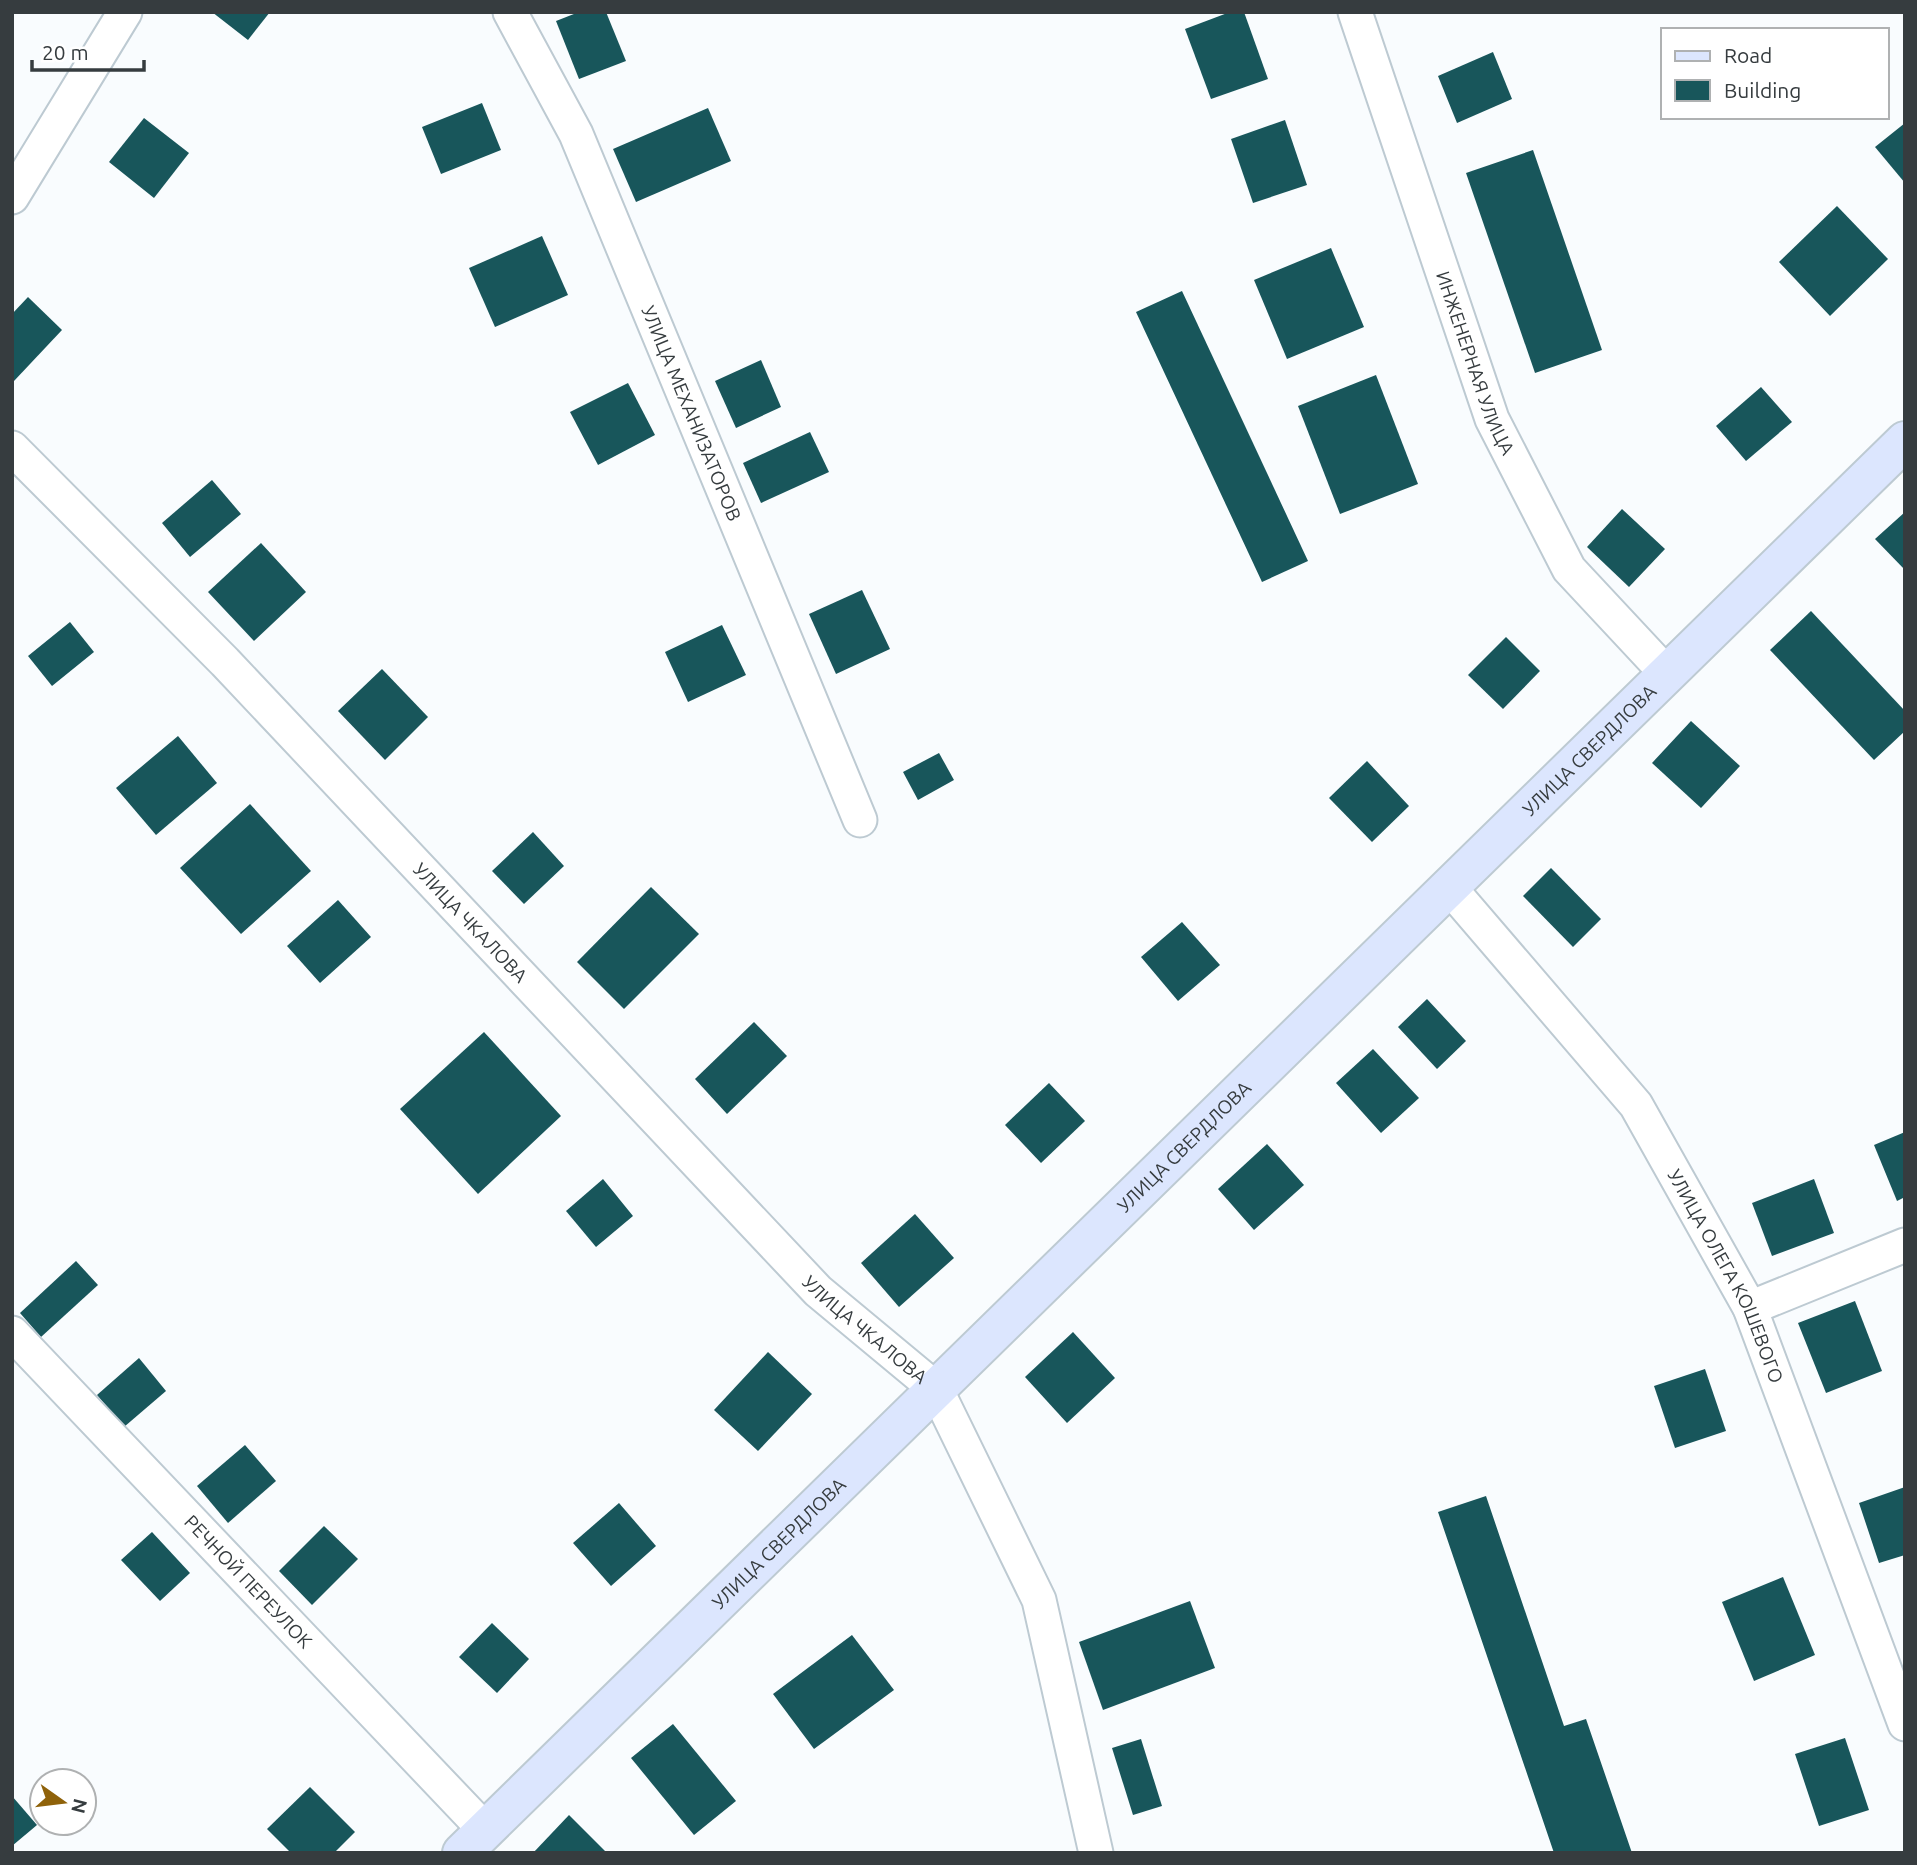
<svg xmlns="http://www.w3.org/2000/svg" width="1917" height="1865" viewBox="0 0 1917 1865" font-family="Ubuntu,sans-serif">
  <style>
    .building { fill: #18565b }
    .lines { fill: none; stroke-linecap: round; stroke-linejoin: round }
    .street-casing { stroke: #bdcad2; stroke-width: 37 }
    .secondary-casing { stroke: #bdcad2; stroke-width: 42 }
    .street { stroke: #fff; stroke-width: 33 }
    .secondary { stroke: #dce6fe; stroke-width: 38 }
    .labels { text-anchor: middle; stroke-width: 7; stroke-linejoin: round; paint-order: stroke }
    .street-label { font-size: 19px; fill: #363c3f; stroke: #fff }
  </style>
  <rect width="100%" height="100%" fill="#f9fcfe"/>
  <!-- building -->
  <g class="building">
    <polygon points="212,12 270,12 248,40"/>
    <polygon points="579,12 606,12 626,61 579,79 556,21"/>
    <polygon points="1230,12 1244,12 1268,79 1211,99 1185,29"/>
    <polygon points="1493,52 1512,99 1457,123 1438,76"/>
    <polygon points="482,103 501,150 441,174 422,127"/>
    <polygon points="708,108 731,161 636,202 613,149"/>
    <polygon points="144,118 189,153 154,198 109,162"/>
    <polygon points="1285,120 1307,185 1253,203 1231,139"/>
    <polygon points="1905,123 1905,183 1875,147"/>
    <polygon points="1533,150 1602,350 1535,373 1466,173"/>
    <polygon points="1837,206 1888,259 1830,316 1779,262"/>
    <polygon points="542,236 568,295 495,327 469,268"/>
    <polygon points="1331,248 1364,327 1287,359 1254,280"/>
    <polygon points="1182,291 1308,561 1262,582 1136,312"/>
    <polygon points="28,297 62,330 14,381 12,314"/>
    <polygon points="761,360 781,407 736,428 715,381"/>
    <polygon points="1376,375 1418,484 1340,514 1298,406"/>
    <polygon points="628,383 655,435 598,465 570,412"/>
    <polygon points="1761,387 1792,422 1746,461 1716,426"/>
    <polygon points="810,432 829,472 761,503 743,463"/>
    <polygon points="212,480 241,514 190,557 162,523"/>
    <polygon points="1622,509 1665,549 1629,587 1587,547"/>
    <polygon points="1905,512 1905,570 1875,539"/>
    <polygon points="261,543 306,592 254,641 208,592"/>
    <polygon points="862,590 890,649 836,674 809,614"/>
    <polygon points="1811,611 1905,711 1905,731 1874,760 1770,650"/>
    <polygon points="70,622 94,652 52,686 28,656"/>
    <polygon points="722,625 746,675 688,702 665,652"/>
    <polygon points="1506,637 1540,671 1503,709 1468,675"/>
    <polygon points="382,669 428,717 385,760 338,711"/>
    <polygon points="1691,721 1740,766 1701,808 1652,763"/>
    <polygon points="178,736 217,783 156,835 116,788"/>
    <polygon points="939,753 954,780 918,800 903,772"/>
    <polygon points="1367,761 1409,806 1372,842 1329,798"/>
    <polygon points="250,804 311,871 241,934 180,868"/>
    <polygon points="533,832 564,866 524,904 492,871"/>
    <polygon points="1551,868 1601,919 1573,947 1523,896"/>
    <polygon points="651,887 699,934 624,1009 577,962"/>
    <polygon points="338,900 371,937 320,983 287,946"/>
    <polygon points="1182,922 1220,965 1178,1001 1141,957"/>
    <polygon points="1427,999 1466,1041 1437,1069 1398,1027"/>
    <polygon points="754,1022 787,1056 727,1114 695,1079"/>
    <polygon points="484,1032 561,1116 478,1194 400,1109"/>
    <polygon points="1373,1049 1419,1098 1381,1133 1336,1083"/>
    <polygon points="1049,1083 1085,1121 1041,1163 1005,1125"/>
    <polygon points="1905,1132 1905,1197 1897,1201 1874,1145"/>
    <polygon points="1267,1144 1304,1185 1254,1230 1218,1189"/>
    <polygon points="603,1179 633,1216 596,1247 566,1211"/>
    <polygon points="1814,1179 1834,1233 1772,1256 1752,1203"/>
    <polygon points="915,1214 954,1258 899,1307 861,1263"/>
    <polygon points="76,1261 98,1285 41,1337 20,1313"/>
    <polygon points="1855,1301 1882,1371 1826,1393 1798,1323"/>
    <polygon points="1073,1332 1115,1378 1067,1423 1025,1377"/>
    <polygon points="768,1352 812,1394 758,1451 714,1410"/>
    <polygon points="139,1358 166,1391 124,1427 97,1395"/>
    <polygon points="1705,1369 1726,1431 1675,1448 1654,1386"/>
    <polygon points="245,1445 276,1481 228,1523 197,1486"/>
    <polygon points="1905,1487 1905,1555 1879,1563 1859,1503"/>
    <polygon points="1486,1496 1564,1726 1586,1719 1632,1853 1554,1853 1438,1512"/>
    <polygon points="619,1503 656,1546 611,1586 573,1543"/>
    <polygon points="324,1526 358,1559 312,1605 279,1571"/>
    <polygon points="152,1532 190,1573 160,1601 121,1560"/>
    <polygon points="1783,1577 1815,1655 1754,1681 1722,1602"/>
    <polygon points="1190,1601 1215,1668 1103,1710 1079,1642"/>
    <polygon points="492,1623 529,1659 497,1693 459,1657"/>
    <polygon points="852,1635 894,1690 814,1749 773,1694"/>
    <polygon points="673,1724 736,1801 694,1835 631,1758"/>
    <polygon points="1845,1738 1869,1810 1819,1826 1795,1754"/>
    <polygon points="1141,1739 1162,1806 1133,1815 1112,1748"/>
    <polygon points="310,1787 355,1832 334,1853 291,1853 267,1829"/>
    <polygon points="12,1796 37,1825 12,1846"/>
    <polygon points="569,1815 607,1853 533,1853"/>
  </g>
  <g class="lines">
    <defs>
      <g id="street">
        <path id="s1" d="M510 12 576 134 860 820"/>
        <path id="s2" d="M1355 12 1492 419 1569 569 1667 674"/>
        <polyline points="12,197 125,12"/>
        <path id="s3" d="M12 448 225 662 818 1291 936 1389 1039 1600 1096 1853"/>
        <path id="s4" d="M1449 887 1636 1105 1750 1308 1905 1724"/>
        <polyline points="1750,1308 1905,1245"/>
        <path id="s5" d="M12 1333 485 1830"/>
      </g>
      <g id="secondary">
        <path id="s6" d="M462 1853 1905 441"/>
      </g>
    </defs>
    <!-- street casing -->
    <use href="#street" class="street-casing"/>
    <!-- secondary casing -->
    <use href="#secondary" class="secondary-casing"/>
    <!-- street -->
    <use href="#street" class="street"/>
    <!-- secondary -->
    <use href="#secondary" class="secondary"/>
  </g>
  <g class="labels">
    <!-- street labels -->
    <g class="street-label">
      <text dy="7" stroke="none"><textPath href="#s2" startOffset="371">ИНЖЕНЕРНАЯ УЛИЦА</textPath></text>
      <text dy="7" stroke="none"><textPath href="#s1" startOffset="441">УЛИЦА МЕХАНИЗАТОРОВ</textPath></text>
      <text dy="7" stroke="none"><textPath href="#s6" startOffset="1577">УЛИЦА СВЕРДЛОВА</textPath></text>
      <text dy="7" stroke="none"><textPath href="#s3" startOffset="660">УЛИЦА ЧКАЛОВА</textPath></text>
      <text dy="7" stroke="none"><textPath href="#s6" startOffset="1010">УЛИЦА СВЕРДЛОВА</textPath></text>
      <text dy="7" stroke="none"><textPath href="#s4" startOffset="481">УЛИЦА ОЛЕГА КОШЕВОГО</textPath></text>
      <text dy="7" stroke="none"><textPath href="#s3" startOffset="1227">УЛИЦА ЧКАЛОВА</textPath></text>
      <text dy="7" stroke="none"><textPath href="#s6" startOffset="443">УЛИЦА СВЕРДЛОВА</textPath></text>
      <text dy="7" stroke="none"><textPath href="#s5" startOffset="343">РЕЧНОЙ ПЕРЕУЛОК</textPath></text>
    </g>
  </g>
  <!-- border -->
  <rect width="1917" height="1865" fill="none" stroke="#363c3f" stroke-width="28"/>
  <!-- legend -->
  <rect x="1661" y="28" width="228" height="91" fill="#ffffff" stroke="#afb1b2" stroke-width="2"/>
  <rect x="1675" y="51" width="35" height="10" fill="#dce6fe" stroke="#afb1b2" stroke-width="2"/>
  <text x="1724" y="63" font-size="21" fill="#363c3f">Road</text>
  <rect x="1675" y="80" width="35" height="21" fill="#18565b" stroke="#afb1b2" stroke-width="2"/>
  <text x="1724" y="98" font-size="21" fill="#363c3f">Building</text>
  <!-- north arrow -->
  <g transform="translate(63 1802) rotate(104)"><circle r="33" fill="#ffffff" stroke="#afb1b2" stroke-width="2"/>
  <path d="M0-5L12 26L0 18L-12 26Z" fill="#8f620a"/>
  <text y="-10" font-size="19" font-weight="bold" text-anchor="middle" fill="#363c3f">N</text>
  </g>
  <!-- scale -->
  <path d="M32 60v10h112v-10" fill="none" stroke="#363c3f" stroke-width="3.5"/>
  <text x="42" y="60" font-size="21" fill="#363c3f" stroke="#ffffff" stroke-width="5" paint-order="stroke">20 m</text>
</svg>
